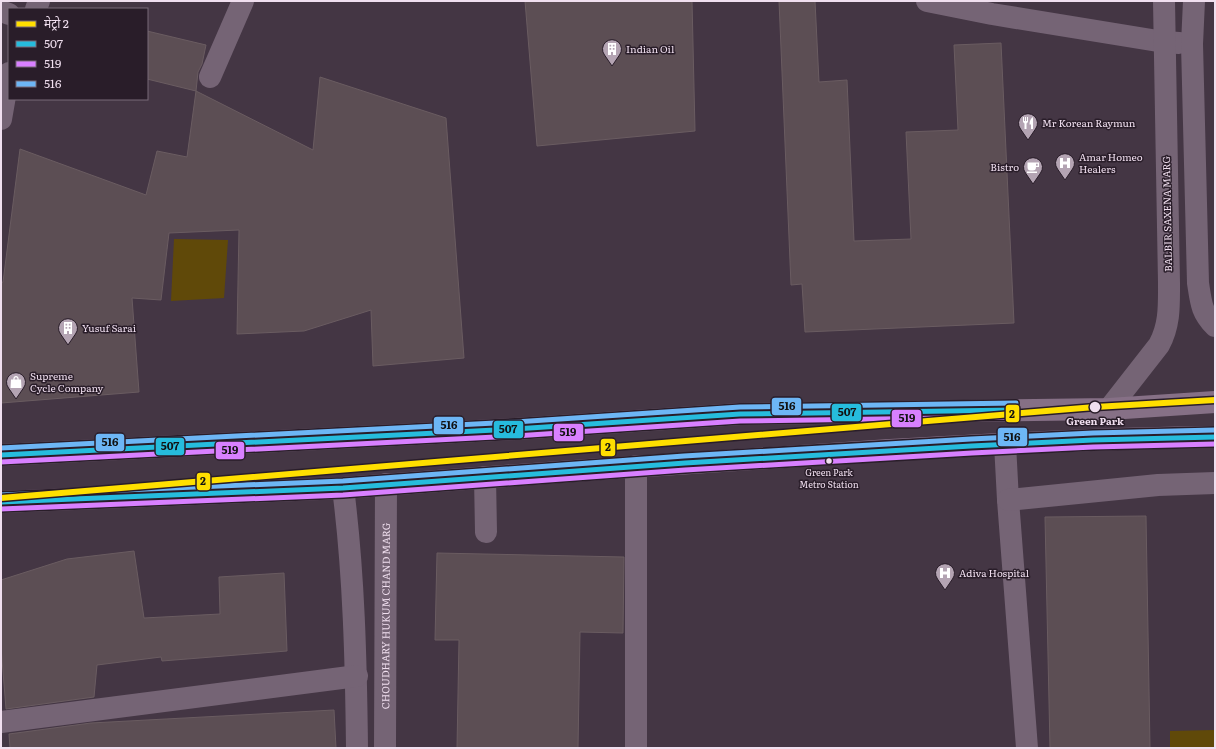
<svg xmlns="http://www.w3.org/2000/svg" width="1216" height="749" viewBox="0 0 1216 749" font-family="Literata,'Noto Sans Devanagari',serif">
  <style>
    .green { fill: #604909 }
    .building { fill: #5c4e54; stroke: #6a5c61 }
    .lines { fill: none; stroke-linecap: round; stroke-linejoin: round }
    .minor { stroke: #756475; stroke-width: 22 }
    .highway { stroke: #867086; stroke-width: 22 }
    .bus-1-casing { stroke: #291d29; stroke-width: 8 }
    .bus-2-casing { stroke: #291d29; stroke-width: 8 }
    .bus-3-casing { stroke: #291d29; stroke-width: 8 }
    .bus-1 { stroke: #26bcdd; stroke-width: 5 }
    .bus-2 { stroke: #d880ff; stroke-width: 5 }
    .bus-3 { stroke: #6db6f5; stroke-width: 5 }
    .metro-1-casing { stroke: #291d29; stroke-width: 9 }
    .metro-1 { stroke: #ffdf00; stroke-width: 6 }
    .stop-dot { fill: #f0dfef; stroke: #291d29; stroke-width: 1.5 }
    .labels { text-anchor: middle; stroke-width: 3; stroke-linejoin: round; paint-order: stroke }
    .bus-label { font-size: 9px; fill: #f0dfef; stroke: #291d29 }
    .poi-label { font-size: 10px; fill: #f0dfef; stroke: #291d29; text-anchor: start }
    .street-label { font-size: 10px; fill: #f0dfef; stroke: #291d29 }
    .stop-label { font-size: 10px; font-weight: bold; fill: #f0dfef; stroke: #291d29 }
    .line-badge { stroke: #291d29; stroke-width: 1.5 }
    .pale-badge-label { font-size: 11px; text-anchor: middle; font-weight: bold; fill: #111 }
  </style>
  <rect width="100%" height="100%" fill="#443644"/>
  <!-- green -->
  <g class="green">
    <polygon points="174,239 228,240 224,298 171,301"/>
    <polygon points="1215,730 1215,748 1170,748 1170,731"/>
  </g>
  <!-- building -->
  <g class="building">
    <polygon points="525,1 692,1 695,131 537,146"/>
    <polygon points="779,1 815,1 819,82 847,80 854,241 911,239 906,132 958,130 954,45 1001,43 1014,323 805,332 802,284 791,285"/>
    <polygon points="147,31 206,45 202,64 198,72 196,91 147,79"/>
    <polygon points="320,77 446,118 464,358 373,366 371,310 304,331 237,334 239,230 169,233 161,300 132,298 139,392 1,403 1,283 3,282 20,149 146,195 157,151 187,157 196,91 313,150"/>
    <polygon points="1146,516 1150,748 1050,748 1045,517"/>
    <polygon points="134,551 144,618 220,614 219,577 284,573 287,651 162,661 161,657 97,665 94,697 6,709 1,647 1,580 67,559"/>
    <polygon points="437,553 624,557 623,633 580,632 578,748 457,748 459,640 435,640"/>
    <polygon points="334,710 336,748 10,748 9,734 91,723"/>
  </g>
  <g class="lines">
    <!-- minor -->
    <g class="minor">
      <polyline points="927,1 992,14 1164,42 1179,43"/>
      <path d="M1194 1 1192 44 1198 283C1201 302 1201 312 1215 326"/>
      <polyline points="36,9 39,1"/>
      <polyline points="1,11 9,14"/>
      <polyline points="210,77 243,1"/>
      <polyline points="1,119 9,73"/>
      <path d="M1109 409 1159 345C1170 325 1169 305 1169 283L1164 1"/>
      <polyline points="1005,444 1008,500 1027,748"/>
      <polyline points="636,466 636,748"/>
      <polyline points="485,477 486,532"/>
      <path d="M343 488C354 574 356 661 357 748"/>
      <polyline points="1008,500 1158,485 1215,483"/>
      <polyline points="1,722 357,676"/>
      <path id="s1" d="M385 748 386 484"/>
    </g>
    <!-- highway -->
    <g class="highway">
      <polyline points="1,455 515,429 740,414 1109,409 1215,402"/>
      <path d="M1 502 343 488C525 474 708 461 890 450 998 444 1107 438 1215 437"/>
    </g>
    <defs>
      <g id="bus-1">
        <polyline points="1,455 515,429 740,414 1016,410"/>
        <polyline points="1,502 343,488 685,463 971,446 1093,440 1215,437"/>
      </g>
      <g id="bus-2">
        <polyline points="1,462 515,436 740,421 1016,417"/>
        <polyline points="1,509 343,495 685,470 972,453 1093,447 1215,444"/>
      </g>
      <g id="bus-3">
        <polyline points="1,448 515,422 740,407 1016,403"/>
        <polyline points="1,495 343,481 684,456 971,439 1093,433 1215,430"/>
      </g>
    </defs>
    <!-- bus-1 casing -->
    <use href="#bus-1" class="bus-1-casing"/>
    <!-- bus-2 casing -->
    <use href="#bus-2" class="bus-2-casing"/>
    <!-- bus-3 casing -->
    <use href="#bus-3" class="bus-3-casing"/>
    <!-- bus-1 -->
    <use href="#bus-1" class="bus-1"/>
    <!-- bus-2 -->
    <use href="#bus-2" class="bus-2"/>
    <!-- bus-3 -->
    <use href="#bus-3" class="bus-3"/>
    <defs>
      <polyline id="metro-1" points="1,498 1095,407 1215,400"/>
    </defs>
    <!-- metro-1 casing -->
    <use href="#metro-1" class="metro-1-casing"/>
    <!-- metro-1 -->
    <use href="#metro-1" class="metro-1"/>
  </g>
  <!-- icons -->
  <defs>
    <symbol id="building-pin" viewBox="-11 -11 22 30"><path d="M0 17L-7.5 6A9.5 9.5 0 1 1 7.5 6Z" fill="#b4a4b3" stroke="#291d29"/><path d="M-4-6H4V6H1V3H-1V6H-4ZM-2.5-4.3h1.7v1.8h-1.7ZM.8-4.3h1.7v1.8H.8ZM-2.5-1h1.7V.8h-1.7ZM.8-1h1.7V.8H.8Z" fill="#fff"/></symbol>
    <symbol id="restaurant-pin" viewBox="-11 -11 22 30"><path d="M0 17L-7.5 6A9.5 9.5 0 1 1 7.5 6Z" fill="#b4a4b3" stroke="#291d29"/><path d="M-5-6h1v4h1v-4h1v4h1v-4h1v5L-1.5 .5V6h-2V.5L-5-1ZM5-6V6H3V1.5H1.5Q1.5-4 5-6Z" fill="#fff"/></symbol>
    <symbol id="hospital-pin" viewBox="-11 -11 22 30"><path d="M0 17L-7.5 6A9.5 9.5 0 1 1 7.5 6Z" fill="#b4a4b3" stroke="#291d29"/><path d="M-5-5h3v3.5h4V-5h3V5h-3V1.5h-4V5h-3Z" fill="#fff"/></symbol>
    <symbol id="cafe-pin" viewBox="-11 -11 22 30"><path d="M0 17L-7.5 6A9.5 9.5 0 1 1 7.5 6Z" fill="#b4a4b3" stroke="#291d29"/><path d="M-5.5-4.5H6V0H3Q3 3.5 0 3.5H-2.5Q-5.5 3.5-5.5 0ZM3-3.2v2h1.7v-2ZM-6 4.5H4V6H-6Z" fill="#fff"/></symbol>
    <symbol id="shop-pin" viewBox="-11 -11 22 30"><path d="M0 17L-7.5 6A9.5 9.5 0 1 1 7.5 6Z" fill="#b4a4b3" stroke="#291d29"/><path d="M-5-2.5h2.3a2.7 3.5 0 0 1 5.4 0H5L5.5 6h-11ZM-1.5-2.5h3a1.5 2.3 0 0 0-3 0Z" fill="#fff"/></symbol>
  </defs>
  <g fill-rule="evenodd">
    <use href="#building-pin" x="601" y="38" width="22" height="30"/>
    <use href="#restaurant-pin" x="1017" y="112" width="22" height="30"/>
    <use href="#hospital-pin" x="1054" y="152" width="22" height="30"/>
    <use href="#cafe-pin" x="1022" y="156" width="22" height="30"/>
    <use href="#building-pin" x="57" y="317" width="22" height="30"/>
    <use href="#shop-pin" x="5" y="371" width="22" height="30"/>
    <use href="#hospital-pin" x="934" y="562" width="22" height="30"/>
  </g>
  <!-- markers -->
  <g class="stop-dot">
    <circle cx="1095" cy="407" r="6"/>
    <circle cx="829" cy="461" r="3.5"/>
  </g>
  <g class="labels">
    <!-- bus labels -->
    <g class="bus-label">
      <text x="829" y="476">Green Park<tspan x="829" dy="12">Metro Station</tspan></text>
    </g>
    <!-- poi labels -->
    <g class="poi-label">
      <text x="626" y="53">Indian Oil</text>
      <text x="1042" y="127">Mr Korean Raymun</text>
      <text x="1079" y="161">Amar Homeo<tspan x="1079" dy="12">Healers</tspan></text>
      <text x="1019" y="171" text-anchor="end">Bistro</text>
      <text x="82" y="332">Yusuf Sarai</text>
      <text x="30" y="380">Supreme<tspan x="30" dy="12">Cycle Company</tspan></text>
      <text x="959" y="577">Adiva Hospital</text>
    </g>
    <!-- street labels -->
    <g class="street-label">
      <text transform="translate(1167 214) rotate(-91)" y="4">BALBIR SAXENA MARG</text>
      <text dy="4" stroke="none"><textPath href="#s1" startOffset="132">CHOUDHARY HUKUM CHAND MARG</textPath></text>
    </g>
    <!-- stop labels -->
    <g class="stop-label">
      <text x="1095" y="425">Green Park</text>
    </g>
  </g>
  <g class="line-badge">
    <rect x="771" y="397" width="31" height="19" rx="4" fill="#6db6f5"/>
    <rect x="831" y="403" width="31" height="19" rx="4" fill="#26bcdd"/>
    <rect x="1005" y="404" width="15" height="19" rx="4" fill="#ffdf00"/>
    <rect x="891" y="409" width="31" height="19" rx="4" fill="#d880ff"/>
    <rect x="433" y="416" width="31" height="19" rx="4" fill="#6db6f5"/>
    <rect x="493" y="420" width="31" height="19" rx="4" fill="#26bcdd"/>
    <rect x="553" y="423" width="31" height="19" rx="4" fill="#d880ff"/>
    <rect x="997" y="427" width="31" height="20" rx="4" fill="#6db6f5"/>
    <rect x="95" y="433" width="30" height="19" rx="4" fill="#6db6f5"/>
    <rect x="155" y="437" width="30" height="19" rx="4" fill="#26bcdd"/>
    <rect x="600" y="438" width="16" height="19" rx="4" fill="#ffdf00"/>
    <rect x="215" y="441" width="30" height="19" rx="4" fill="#d880ff"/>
    <rect x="196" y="472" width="15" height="19" rx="4" fill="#ffdf00"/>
  </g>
  <g class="pale-badge-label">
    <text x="787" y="410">516</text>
    <text x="847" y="416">507</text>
    <text x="1012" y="418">2</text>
    <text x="907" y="422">519</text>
    <text x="449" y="429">516</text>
    <text x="508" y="433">507</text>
    <text x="568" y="436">519</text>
    <text x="1012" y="441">516</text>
    <text x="110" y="446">516</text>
    <text x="170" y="450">507</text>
    <text x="608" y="451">2</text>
    <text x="230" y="454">519</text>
    <text x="203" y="485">2</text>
  </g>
  <!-- border -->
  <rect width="1216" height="749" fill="none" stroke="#f0dfef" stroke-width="4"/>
  <!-- legend -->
  <rect x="8" y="8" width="140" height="92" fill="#291d29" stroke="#796b78"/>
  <rect x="16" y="21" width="20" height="6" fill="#ffdf00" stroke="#796b78"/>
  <text x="44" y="28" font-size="12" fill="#f0dfef">मेट्रो 2</text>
  <rect x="16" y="41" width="20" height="6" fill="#26bcdd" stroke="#796b78"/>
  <text x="44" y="48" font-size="12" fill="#f0dfef">507</text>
  <rect x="16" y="61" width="20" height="6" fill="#d880ff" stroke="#796b78"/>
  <text x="44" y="68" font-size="12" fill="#f0dfef">519</text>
  <rect x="16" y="81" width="20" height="6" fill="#6db6f5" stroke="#796b78"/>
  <text x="44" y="88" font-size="12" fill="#f0dfef">516</text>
</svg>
